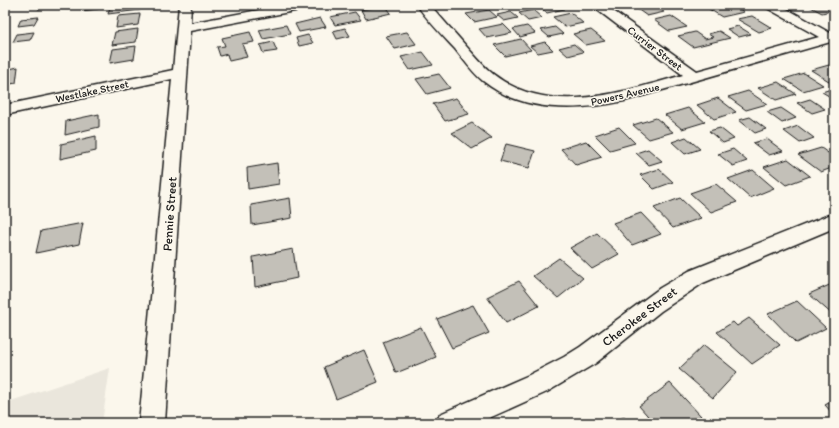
<svg xmlns="http://www.w3.org/2000/svg" width="839" height="428" viewBox="0 0 839 428" font-family="Itim,sans-serif">
  <style>
    .built { fill: #eae6dc }
    .building { fill: #c3c0b8; stroke: #1c1c1c }
    .lines { fill: none; stroke-linecap: round; stroke-linejoin: round }
    .street-casing { stroke: #1c1c1c; stroke-width: 3 }
    .street { fill: #fbf7ec; fill-rule: evenodd }
    .labels { text-anchor: middle; stroke-width: 3; stroke-linejoin: round; paint-order: stroke }
    .far-street-label { font-size: 11px; fill: #1c1c1c; stroke: #fbf7ec }
    .street-label { font-size: 13px; fill: #1c1c1c; stroke: #fbf7ec }
  </style>
  <rect width="100%" height="100%" fill="#fbf7ec"/>
  <filter id="ink" filterUnits="userSpaceOnUse"><feTurbulence type="fractalNoise" baseFrequency=".025" numOctaves="2"/><feDisplacementMap in="SourceGraphic" scale="8" xChannelSelector="R" yChannelSelector="G"/><feConvolveMatrix kernelMatrix="1 2 1 2 8 2 1 2 1" color-interpolation-filters="sRGB"/></filter>
  <g filter="url(#ink)">
    <!-- built -->
    <polygon class="built" points="110,368 102,423 5,423 5,403"/>
    <!-- building -->
    <g class="building">
      <polygon points="40,5 55,5 54,8 38,9"/>
      <polygon points="84,5 99,5 98,9 82,11"/>
      <polygon points="120,5 141,5 140,10 108,14 110,7"/>
      <polygon points="385,5 391,13 366,19 361,10"/>
      <polygon points="457,5 478,5 479,6 462,10"/>
      <polygon points="537,5 559,5 564,9 547,13"/>
      <polygon points="638,5 653,5 664,12 647,16 633,6"/>
      <polygon points="709,5 733,5 744,12 722,17 709,9 712,9 706,6"/>
      <polygon points="807,5 829,5 834,8 834,10 822,13"/>
      <polygon points="489,10 497,17 474,22 466,14"/>
      <polygon points="533,10 542,18 528,21 519,13"/>
      <polygon points="355,12 361,20 335,25 330,17"/>
      <polygon points="511,12 518,18 504,21 497,15"/>
      <polygon points="571,13 583,23 565,27 553,17"/>
      <polygon points="140,14 138,25 116,28 118,16"/>
      <polygon points="671,16 687,27 669,31 654,20"/>
      <polygon points="752,16 772,28 759,32 737,19"/>
      <polygon points="38,17 34,24 18,26 21,19"/>
      <polygon points="320,18 326,27 299,32 295,24"/>
      <polygon points="503,24 512,33 487,38 479,29"/>
      <polygon points="286,25 290,34 263,39 259,30"/>
      <polygon points="527,26 535,33 520,37 513,29"/>
      <polygon points="738,26 751,34 739,37 727,29"/>
      <polygon points="555,27 563,34 549,37 541,30"/>
      <polygon points="345,28 350,36 337,39 333,31"/>
      <polygon points="138,29 136,42 112,45 115,32"/>
      <polygon points="591,30 605,41 586,45 573,34"/>
      <polygon points="719,31 730,38 693,47 678,36 695,32 705,39 713,37 708,34"/>
      <polygon points="34,32 30,40 13,42 17,34"/>
      <polygon points="250,32 254,42 242,44 247,57 229,61 227,54 220,56 217,47 225,46 222,38"/>
      <polygon points="407,32 416,44 395,49 386,36"/>
      <polygon points="308,35 313,43 299,46 296,38"/>
      <polygon points="521,39 531,50 505,56 494,45"/>
      <polygon points="273,42 277,51 263,53 260,45"/>
      <polygon points="545,42 553,50 538,53 530,46"/>
      <polygon points="574,44 583,52 568,56 559,48"/>
      <polygon points="136,46 134,59 110,63 113,49"/>
      <polygon points="423,52 433,65 410,70 401,57"/>
      <polygon points="829,65 834,67 834,82 832,83 811,70"/>
      <polygon points="18,67 16,83 5,85 5,70"/>
      <polygon points="804,73 823,85 803,91 784,79"/>
      <polygon points="439,74 450,88 427,94 416,79"/>
      <polygon points="778,82 796,94 776,100 758,88"/>
      <polygon points="834,88 834,99 822,92"/>
      <polygon points="748,91 767,104 746,110 728,97"/>
      <polygon points="456,98 469,114 445,121 433,104"/>
      <polygon points="718,98 736,112 714,119 697,105"/>
      <polygon points="810,99 825,109 812,113 797,103"/>
      <polygon points="688,108 705,122 682,129 665,115"/>
      <polygon points="781,108 796,118 782,123 767,112"/>
      <polygon points="99,114 99,127 65,135 66,121"/>
      <polygon points="750,117 766,129 755,133 739,120"/>
      <polygon points="656,118 673,132 649,139 633,125"/>
      <polygon points="472,123 492,138 472,149 452,133"/>
      <polygon points="798,126 814,138 800,143 784,131"/>
      <polygon points="619,127 635,143 610,150 595,135"/>
      <polygon points="720,128 734,139 723,143 709,131"/>
      <polygon points="96,136 96,151 60,159 61,144"/>
      <polygon points="686,137 700,149 685,154 672,142"/>
      <polygon points="767,139 783,151 769,155 753,143"/>
      <polygon points="586,141 602,157 576,165 561,149"/>
      <polygon points="506,144 535,151 529,168 500,161"/>
      <polygon points="821,148 834,157 834,167 821,172 798,155"/>
      <polygon points="648,149 662,161 649,165 636,153"/>
      <polygon points="733,149 747,161 733,166 718,154"/>
      <polygon points="788,159 810,176 786,185 764,167"/>
      <polygon points="277,163 279,184 248,189 247,168"/>
      <polygon points="659,169 673,182 654,189 640,175"/>
      <polygon points="753,170 774,188 750,198 728,179"/>
      <polygon points="716,184 737,202 711,212 690,193"/>
      <polygon points="290,198 292,218 252,225 251,205"/>
      <polygon points="680,198 701,218 673,228 654,208"/>
      <polygon points="641,213 661,234 632,245 613,223"/>
      <polygon points="83,223 79,244 36,253 41,231"/>
      <polygon points="597,233 619,254 592,269 570,248"/>
      <polygon points="293,249 297,278 255,287 253,257"/>
      <polygon points="559,258 583,278 558,298 533,276"/>
      <polygon points="519,281 539,306 506,323 487,297"/>
      <polygon points="834,283 834,316 809,294"/>
      <polygon points="797,301 826,328 796,343 768,314"/>
      <polygon points="473,305 489,333 452,348 437,319"/>
      <polygon points="749,318 780,345 752,364 717,332 733,322 737,326"/>
      <polygon points="421,327 436,357 396,373 383,342"/>
      <polygon points="704,345 737,372 713,398 679,369"/>
      <polygon points="364,350 378,382 336,399 324,367"/>
      <polygon points="670,383 701,416 691,423 654,423 639,406"/>
      <polygon points="834,400 834,415 825,405"/>
      <polygon points="624,417 629,423 611,423"/>
    </g>
    <g class="lines">
      <defs>
        <g id="street">
          <polygon points="179,5 191,5 190,23 285,5 311,5 309,8 305,9 190,31 165,423 139,423 172,79 5,115 5,105 173,70"/>
          <path d="M417 5H430C442 19 454 32 466 46 475 56 483 66 493 74 549 118 622 92 683 75L591 5H605L697 71 819 37 767 8 765 5H780L832 34 834 33V41L624 101C577 111 523 113 483 81 472 72 464 60 455 49 442 35 428 21 417 5Z"/>
          <polygon points="834,213 834,228 703,283 661,311 596,363 547,392 478,423 436,423 440,414 529,375 564,357 580,347 660,288 689,271"/>
        </g>
      </defs>
      <!-- street casing -->
      <use href="#street" class="street-casing"/>
      <!-- street -->
      <use href="#street" class="street"/>
    </g>
  </g>
  <g class="labels">
    <!-- far-street labels -->
    <g class="far-street-label">
      <text transform="translate(655 48) rotate(37)" y="4">Currier Street</text>
      <text transform="translate(92 91) rotate(-12)" y="4">Westlake Street</text>
      <text transform="translate(625 94) rotate(-13)" y="4">Powers Avenue</text>
    </g>
    <!-- street labels -->
    <g class="street-label">
      <text transform="translate(169 214) rotate(-86)" y="5">Pennie Street</text>
      <text transform="translate(639 316) rotate(-37)" y="5">Cherokee Street</text>
    </g>
  </g>
  <!-- margin -->
  <rect width="839" height="428" fill="none" stroke="#fbf7ec" stroke-width="20"/>
  <rect x="10" y="10" width="819" height="408" fill="none" stroke="#1c1c1c" stroke-width="1.5" filter="url(#ink)"/>
</svg>
